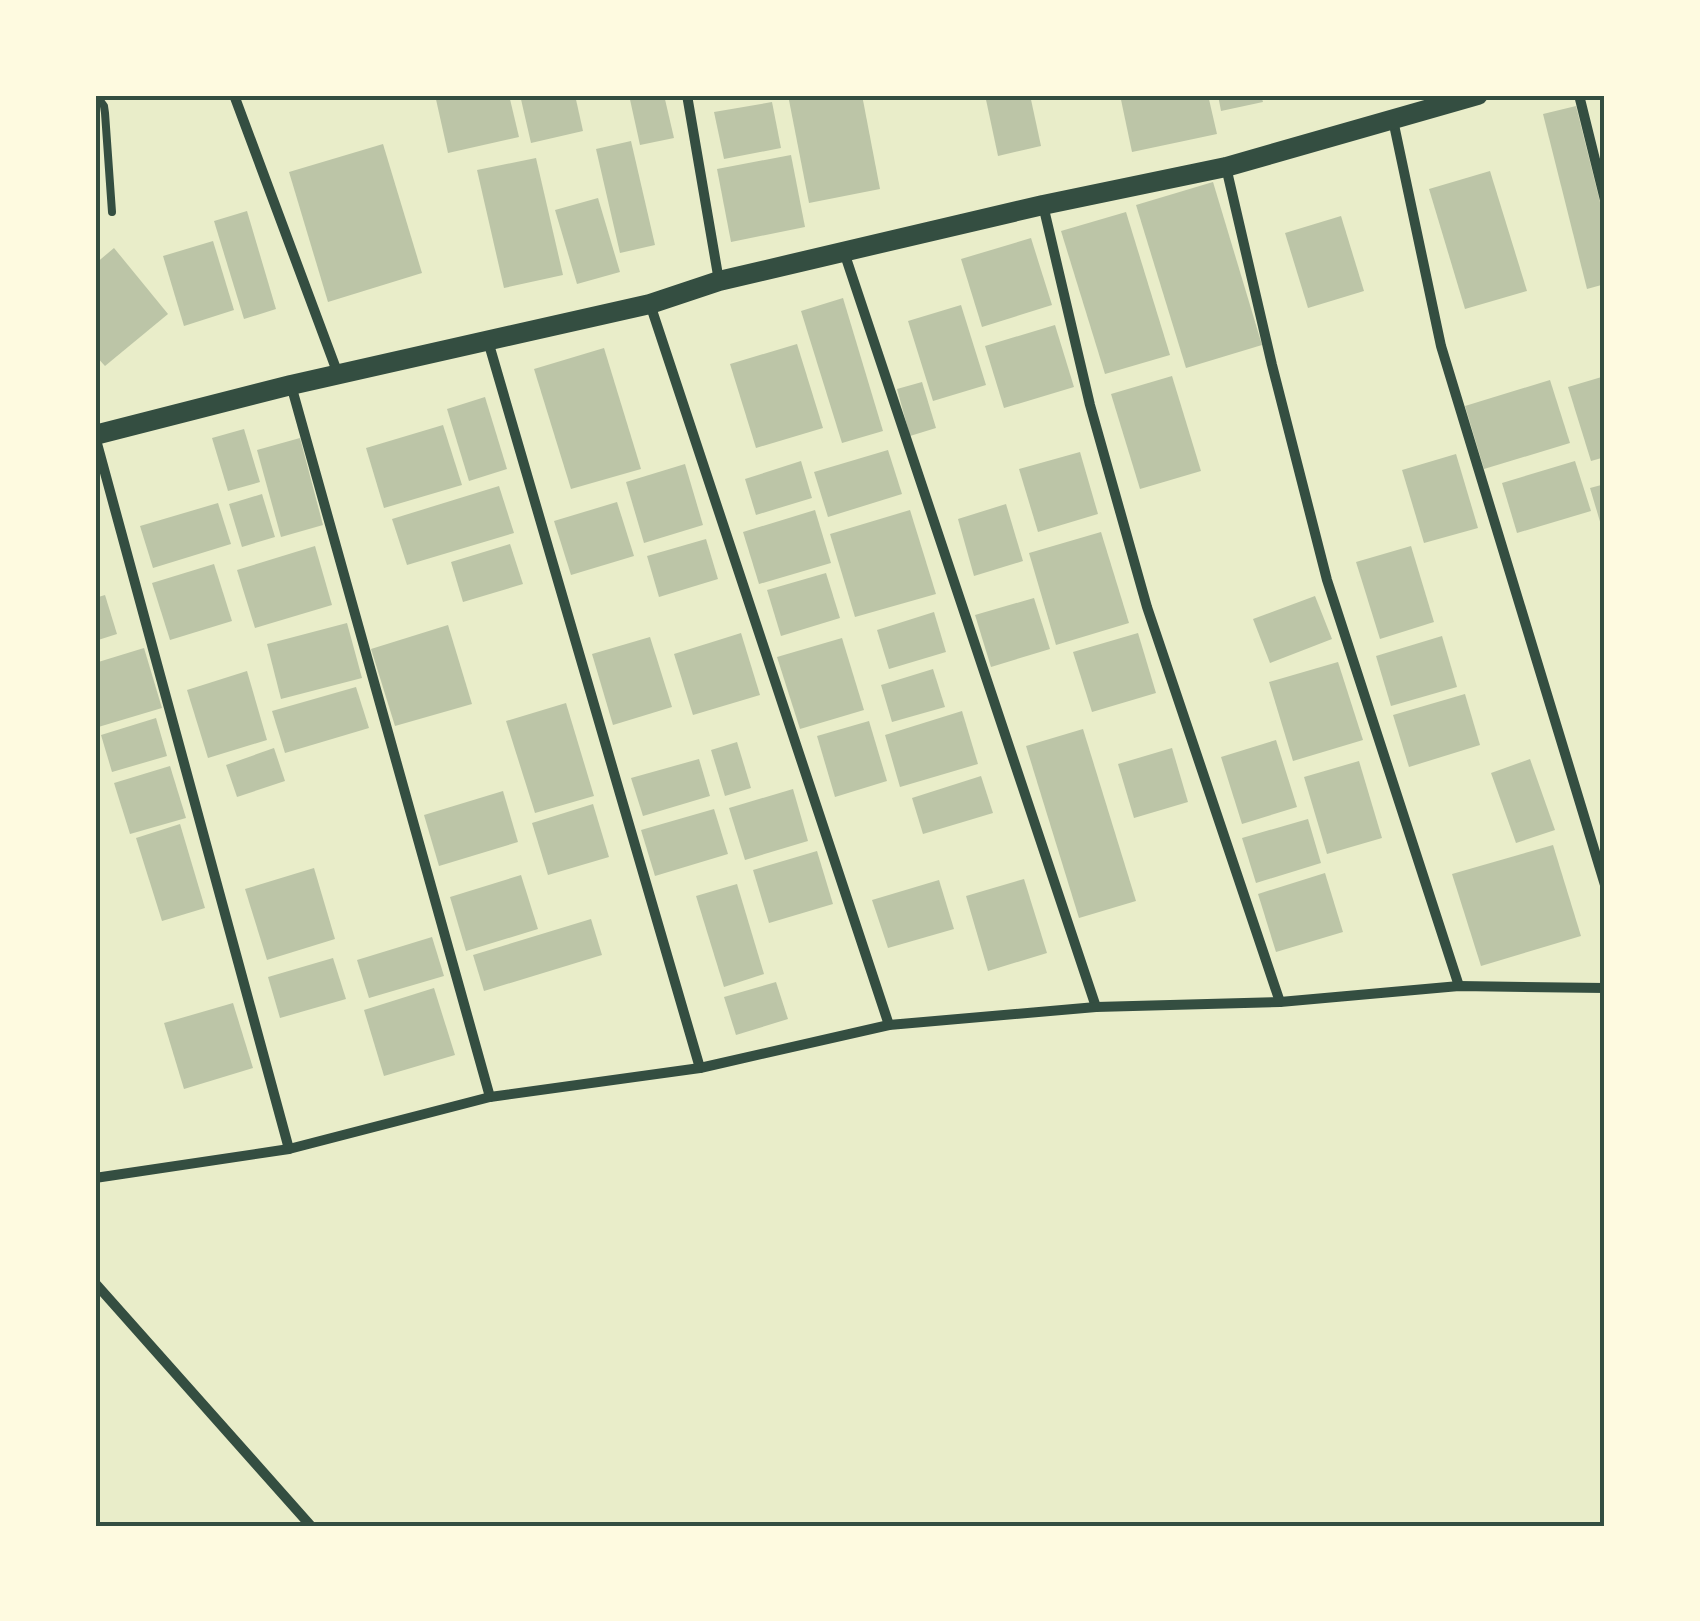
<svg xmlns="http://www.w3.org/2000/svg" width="1700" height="1621" viewBox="0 0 1700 1621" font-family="'Noto Sans',sans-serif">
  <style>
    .building { fill: #bcc5a7 }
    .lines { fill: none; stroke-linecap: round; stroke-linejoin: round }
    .service { stroke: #344e41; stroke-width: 8 }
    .minor { stroke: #344e41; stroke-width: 10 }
    .secondary { stroke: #344e41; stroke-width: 20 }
    .neatline { fill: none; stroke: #344e41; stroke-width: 4 }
  </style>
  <rect width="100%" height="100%" fill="#e9edc9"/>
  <!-- building -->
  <g class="building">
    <polygon points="435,95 509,95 519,137 448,153"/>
    <polygon points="520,95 575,95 583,131 531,143"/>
    <polygon points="629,95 664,95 674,138 640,145"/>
    <polygon points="788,95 862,95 880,189 809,203"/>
    <polygon points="985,95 1030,95 1041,146 998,156"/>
    <polygon points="1120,95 1208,95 1217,134 1132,152"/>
    <polygon points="1218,95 1261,95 1263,102 1221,111"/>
    <polygon points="772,102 781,148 724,159 714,112"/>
    <polygon points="1576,106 1605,222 1605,284 1587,289 1543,114"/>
    <polygon points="631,141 655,245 620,253 596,149"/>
    <polygon points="383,144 422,273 328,302 289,172"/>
    <polygon points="791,155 805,227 731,242 717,169"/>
    <polygon points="536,158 563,275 504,288 477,170"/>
    <polygon points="1490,171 1527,291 1465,309 1429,189"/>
    <polygon points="1213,182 1262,345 1186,368 1136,205"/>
    <polygon points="598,198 620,272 577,284 555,210"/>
    <polygon points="247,211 276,309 244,319 214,221"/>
    <polygon points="1126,212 1170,355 1105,374 1061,231"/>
    <polygon points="1341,216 1364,291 1308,308 1285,233"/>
    <polygon points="1031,238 1052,305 982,327 961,259"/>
    <polygon points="213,241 234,310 184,326 163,256"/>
    <polygon points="114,248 168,314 105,366 95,355 95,264"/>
    <polygon points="843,298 883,431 842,443 801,311"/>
    <polygon points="961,305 986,385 933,401 908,321"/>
    <polygon points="1055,325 1074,387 1004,408 985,346"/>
    <polygon points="797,344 823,428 756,448 730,364"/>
    <polygon points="604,348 641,469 571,489 534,369"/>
    <polygon points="1172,376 1201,471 1140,489 1111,394"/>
    <polygon points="1605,376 1605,457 1591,461 1568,387"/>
    <polygon points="1550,380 1570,443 1484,469 1465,406"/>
    <polygon points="922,382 936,428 910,436 897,389"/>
    <polygon points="485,397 507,469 469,481 447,409"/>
    <polygon points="443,425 462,485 384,508 366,448"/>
    <polygon points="244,429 260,482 228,491 212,438"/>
    <polygon points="300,438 323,525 281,537 257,450"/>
    <polygon points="888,450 902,494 828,517 814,472"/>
    <polygon points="1080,452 1098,514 1038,532 1019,469"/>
    <polygon points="1456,454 1478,528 1424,543 1402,470"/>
    <polygon points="801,461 812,498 756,515 745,479"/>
    <polygon points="1575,461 1591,511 1517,533 1502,483"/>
    <polygon points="685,464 703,525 644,543 626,482"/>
    <polygon points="1605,484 1605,535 1604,535 1590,488"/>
    <polygon points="499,486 514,533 407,565 392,519"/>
    <polygon points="262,494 275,537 242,547 229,504"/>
    <polygon points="617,502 634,556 571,575 554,521"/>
    <polygon points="218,503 231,544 153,568 140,526"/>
    <polygon points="1006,504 1023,561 974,576 958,519"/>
    <polygon points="815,510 831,563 759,584 743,532"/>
    <polygon points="910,510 936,594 855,617 830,534"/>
    <polygon points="1101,532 1129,623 1056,645 1029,553"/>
    <polygon points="706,539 718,579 659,597 647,556"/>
    <polygon points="510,544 523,584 463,602 451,562"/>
    <polygon points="315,546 332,605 255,628 237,570"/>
    <polygon points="1411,546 1434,622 1380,639 1356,562"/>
    <polygon points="214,564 232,621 170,640 152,583"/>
    <polygon points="826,573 840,618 781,636 767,590"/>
    <polygon points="105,595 117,634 95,641 95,598"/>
    <polygon points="1315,596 1332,639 1270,663 1253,619"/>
    <polygon points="1034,598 1050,649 991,667 975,615"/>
    <polygon points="934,612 946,652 889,669 877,630"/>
    <polygon points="347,623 362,678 281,699 267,644"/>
    <polygon points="448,625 472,704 395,726 371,649"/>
    <polygon points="741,633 760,695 693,715 674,654"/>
    <polygon points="1138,633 1156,693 1092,712 1073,652"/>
    <polygon points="1442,636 1457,687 1391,706 1376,656"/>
    <polygon points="650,637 672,707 613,725 592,654"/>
    <polygon points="842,638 864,710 800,729 777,657"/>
    <polygon points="144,648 162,708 95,728 95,663"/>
    <polygon points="1338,662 1363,740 1293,761 1269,682"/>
    <polygon points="933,669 945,707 892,722 881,685"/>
    <polygon points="247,671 267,740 208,758 187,690"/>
    <polygon points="356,687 369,728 285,753 272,711"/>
    <polygon points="1465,694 1480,745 1409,767 1393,715"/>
    <polygon points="566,703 594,796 535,813 506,721"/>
    <polygon points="962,711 978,764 900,787 885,735"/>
    <polygon points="156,718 167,756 112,772 101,735"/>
    <polygon points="869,721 887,781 835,797 817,736"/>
    <polygon points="1083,729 1136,901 1079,918 1026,746"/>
    <polygon points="1276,740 1297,807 1242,824 1221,757"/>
    <polygon points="737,742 751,788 725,796 711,750"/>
    <polygon points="274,748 285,781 237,797 226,765"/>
    <polygon points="1172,748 1188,802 1134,818 1118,764"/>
    <polygon points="699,759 710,796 643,816 631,778"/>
    <polygon points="1530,759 1555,830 1516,843 1491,773"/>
    <polygon points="1359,761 1382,838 1327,854 1304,777"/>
    <polygon points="170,766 186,818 130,834 114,783"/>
    <polygon points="981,776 993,813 923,834 912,798"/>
    <polygon points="793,789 808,841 745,860 729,808"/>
    <polygon points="503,791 518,842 439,866 424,815"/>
    <polygon points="593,804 609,857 548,875 532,823"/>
    <polygon points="714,809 728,854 655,876 641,830"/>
    <polygon points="1308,819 1321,863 1256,883 1242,838"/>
    <polygon points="180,824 205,908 162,921 136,838"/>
    <polygon points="1553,845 1581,936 1481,966 1452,874"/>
    <polygon points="817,851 833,904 769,923 753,870"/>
    <polygon points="314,868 335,939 267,960 245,889"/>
    <polygon points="1325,873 1343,932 1276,952 1258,894"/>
    <polygon points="521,875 538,929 466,951 450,897"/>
    <polygon points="1024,879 1047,953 988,971 966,896"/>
    <polygon points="939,880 954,929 888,948 872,900"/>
    <polygon points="737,884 764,974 724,987 696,896"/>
    <polygon points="591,919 602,955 484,991 473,955"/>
    <polygon points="432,937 444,976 369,998 357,960"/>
    <polygon points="333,958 346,999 280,1018 268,977"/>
    <polygon points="776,982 788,1019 736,1035 724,997"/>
    <polygon points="434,988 455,1055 384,1076 364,1010"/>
    <polygon points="233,1003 253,1068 184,1089 164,1023"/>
  </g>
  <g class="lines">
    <!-- service -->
    <polyline class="service" points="96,95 104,106 105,113 112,212"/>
    <!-- minor -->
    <g class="minor">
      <polyline points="234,95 338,374"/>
      <polyline points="687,95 719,281"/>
      <polyline points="1579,95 1605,200"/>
      <polyline points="1393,120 1441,346 1605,885"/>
      <polyline points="1226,167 1272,365 1327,580 1459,986"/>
      <polyline points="1043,205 1090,405 1147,607 1280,1002"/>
      <polyline points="844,252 1096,1007"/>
      <polyline points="650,304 889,1025"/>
      <polyline points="488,341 700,1068"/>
      <polyline points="291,385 490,1097"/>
      <polyline points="95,436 289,1149"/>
      <polyline points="95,1178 289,1149 490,1097 700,1068 889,1025 1096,1007 1280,1002 1459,986 1605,988"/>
      <polyline points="95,1283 311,1526"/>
    </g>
    <!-- secondary -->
    <polyline class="secondary" points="95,435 291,385 650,304 719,281 1043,205 1226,167 1478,95"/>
  </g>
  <!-- border -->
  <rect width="1700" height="1621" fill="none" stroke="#fefae0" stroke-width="195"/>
  <rect x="98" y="98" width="1504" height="1426" class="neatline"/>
</svg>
